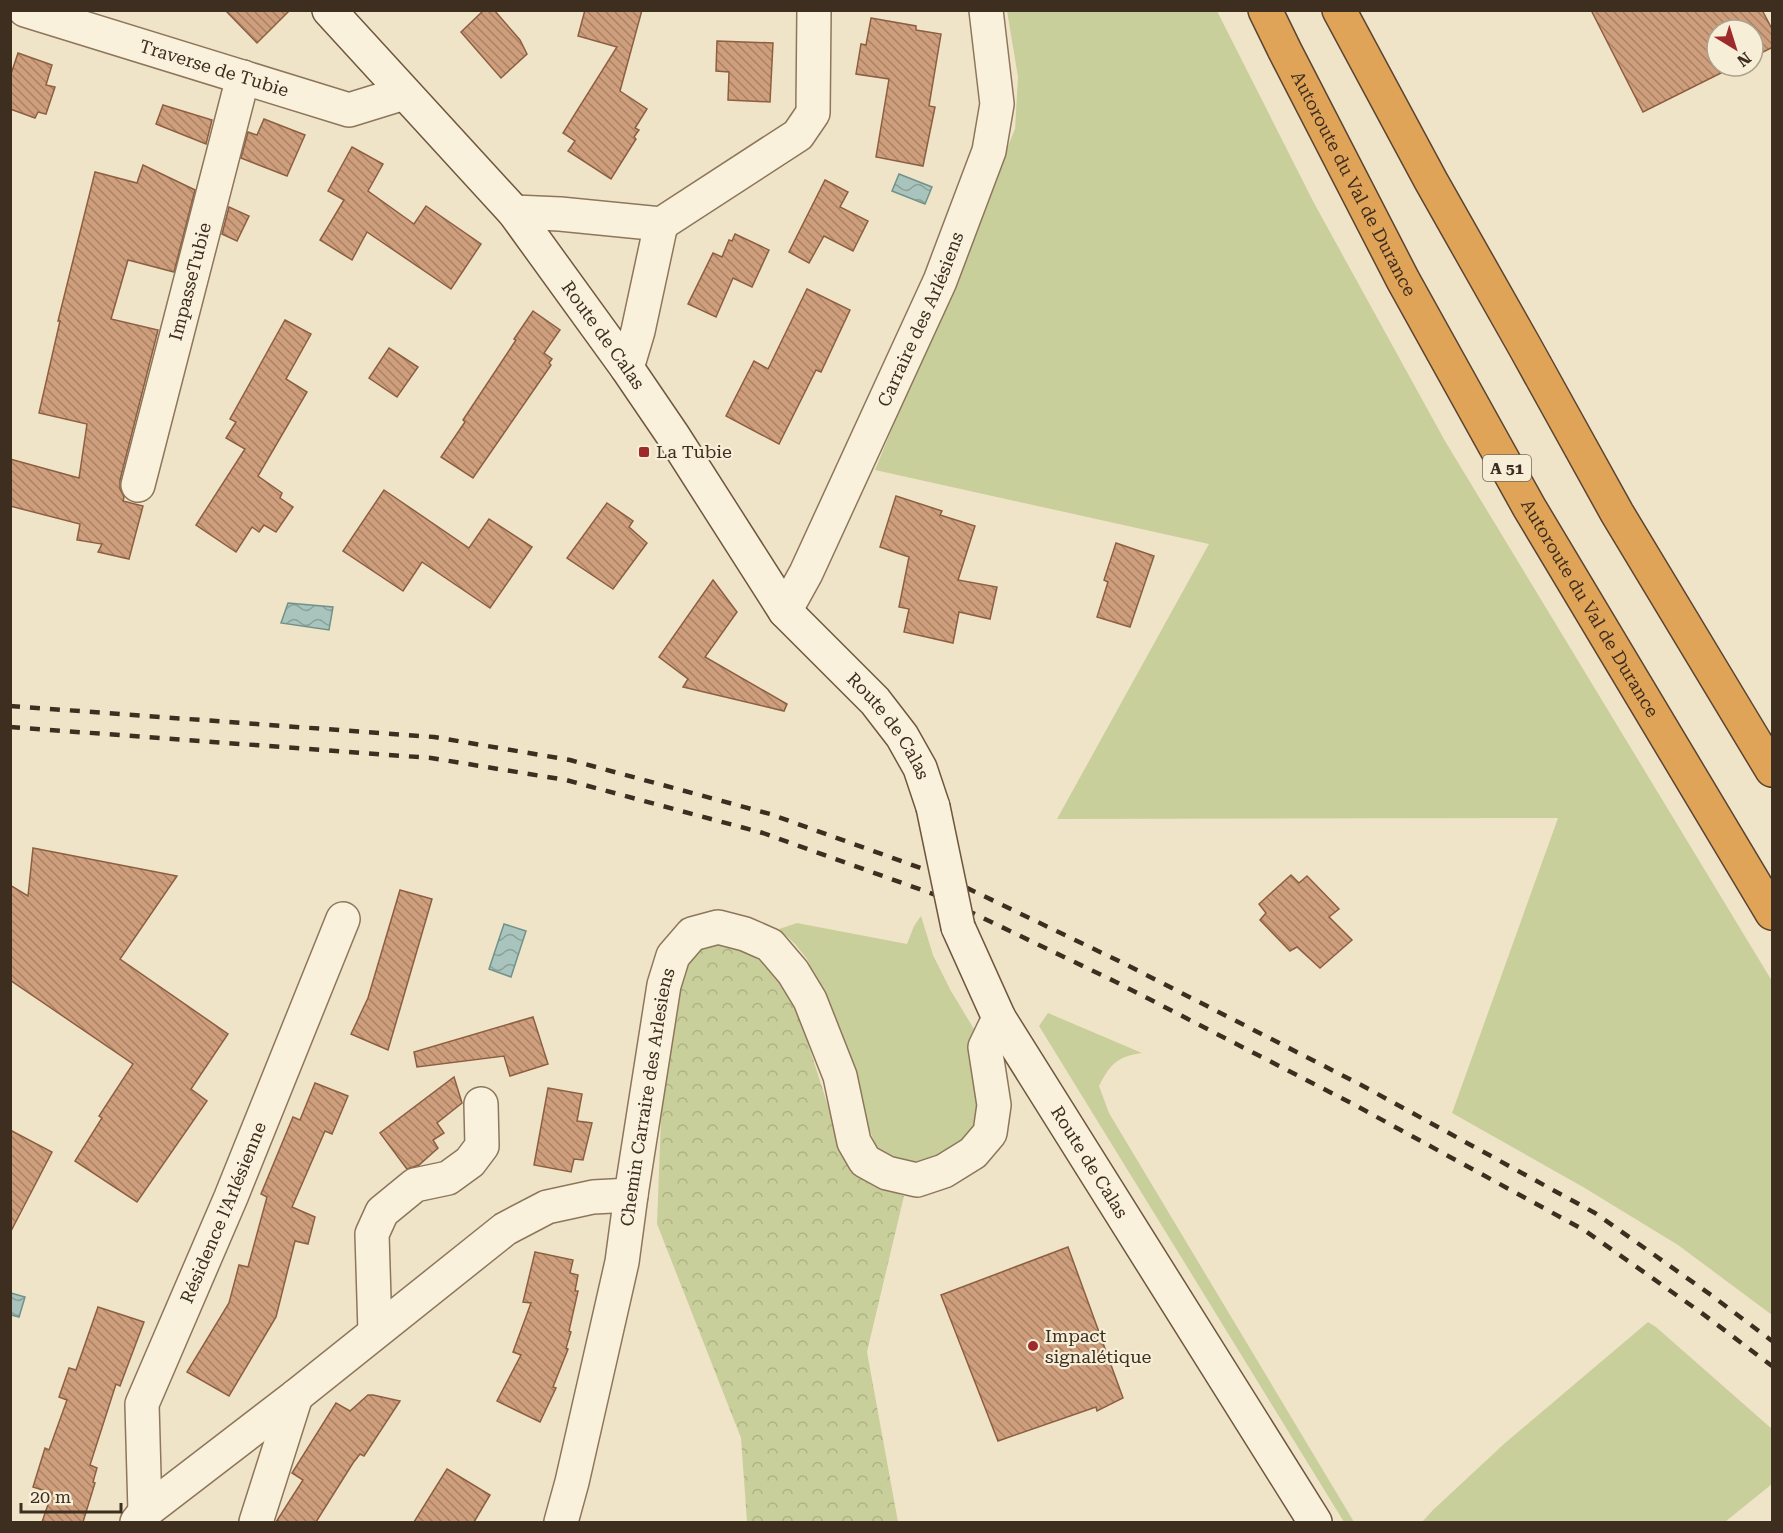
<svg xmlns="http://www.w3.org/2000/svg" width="1783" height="1533" viewBox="0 0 1783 1533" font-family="'Roboto Serif',serif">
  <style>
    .green { fill: #c9cf9b }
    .forest { fill: url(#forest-crowns) }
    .water { fill: url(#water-waves); stroke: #6f938a; stroke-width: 1.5 }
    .building { fill: url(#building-back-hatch); stroke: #8d5f41; stroke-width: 1.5 }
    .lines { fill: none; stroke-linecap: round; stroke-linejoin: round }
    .street-casing { stroke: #8d765c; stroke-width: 36 }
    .secondary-casing { stroke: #6f573f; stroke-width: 36 }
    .highway-casing { stroke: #5b4430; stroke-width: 36 }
    .street { stroke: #faf1dc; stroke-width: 33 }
    .secondary { stroke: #faf1dc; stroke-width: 33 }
    .highway { stroke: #e0a458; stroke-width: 33 }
    .rail { stroke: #3d2e20; stroke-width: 4.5; stroke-dasharray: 10 10; stroke-linecap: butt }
    .secondary-bridge-casing { stroke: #6f573f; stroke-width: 36; stroke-linecap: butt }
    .secondary-bridge { stroke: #faf1dc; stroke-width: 33 }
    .poi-dot { fill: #9e2a2b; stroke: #f7eed8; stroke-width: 2 }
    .labels { text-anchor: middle; stroke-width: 4.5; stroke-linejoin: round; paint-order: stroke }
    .shield { fill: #f7eed8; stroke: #756857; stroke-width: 1.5 }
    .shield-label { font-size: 16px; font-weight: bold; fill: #3d2e20 }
    .street-label { font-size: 18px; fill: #3d2e20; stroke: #f7eed8 }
    .poi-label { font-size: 18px; fill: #3d2e20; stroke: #f7eed8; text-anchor: start }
  </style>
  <defs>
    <pattern id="forest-crowns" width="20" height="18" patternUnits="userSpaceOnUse" patternTransform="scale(1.5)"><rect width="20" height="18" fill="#c9cf9b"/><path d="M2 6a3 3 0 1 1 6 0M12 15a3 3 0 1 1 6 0" fill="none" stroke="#aeb285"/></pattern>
    <pattern id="water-waves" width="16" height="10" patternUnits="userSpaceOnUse" patternTransform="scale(1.5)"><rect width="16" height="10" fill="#a9c4bc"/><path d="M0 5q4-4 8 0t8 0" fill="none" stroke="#8ba098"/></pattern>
    <pattern id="building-back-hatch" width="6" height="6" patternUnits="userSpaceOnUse" patternTransform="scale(1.5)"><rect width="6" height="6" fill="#cf9f7d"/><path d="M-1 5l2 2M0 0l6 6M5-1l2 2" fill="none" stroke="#a98266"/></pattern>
  </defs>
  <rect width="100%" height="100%" fill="#f0e4c8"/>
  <!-- green -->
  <g class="green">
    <polygon points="1007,11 1217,11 1314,203 1445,441 1772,981 1772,1315 1678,1245 1583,1187 1452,1113 1558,818 1057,819 1209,544 875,470 1015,129 1018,77"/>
    <polygon points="921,916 933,955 951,991 980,1039 973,1083 978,1114 971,1141 928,1169 897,1164 876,1146 864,1116 836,1027 807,959 795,944 779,929 797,923 907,944 914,926"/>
    <path d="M1048 1013 1142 1053C1117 1057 1111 1063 1099 1086L1109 1113 1354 1522H1344L1039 1026Z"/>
    <polygon points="1648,1322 1656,1327 1772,1429 1772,1484 1725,1522 1422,1522 1433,1510 1505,1443"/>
  </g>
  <!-- forest -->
  <polygon class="forest" points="719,944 739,949 771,967 792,993 841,1147 863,1177 904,1196 867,1352 898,1522 747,1522 741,1438 657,1224 664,1039 681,969 696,952"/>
  <!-- water -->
  <g class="water">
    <polygon points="899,174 932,187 925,204 892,191"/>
    <polygon points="288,603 333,607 329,630 281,623"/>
    <polygon points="504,924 526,931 511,977 489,969"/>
    <polygon points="11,1293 25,1297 19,1317 11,1315"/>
  </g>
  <!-- building -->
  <g class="building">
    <polygon points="225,10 290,10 257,43"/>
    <polygon points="484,10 494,10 520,40 527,54 501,78 461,32"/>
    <polygon points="585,10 642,10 620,91 647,109 635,128 639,130 634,137 636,139 611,179 568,151 575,141 563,133 617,47 578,36"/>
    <polygon points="1591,10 1762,10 1773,31 1773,47 1753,57 1753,30 1717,30 1717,66 1735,66 1643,112"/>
    <polygon points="871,18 916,26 916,30 941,34 929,106 935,107 923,166 876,157 889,79 856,74 861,44 866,45"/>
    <polygon points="717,41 773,43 770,102 728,100 729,72 716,71"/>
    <polygon points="18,53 52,65 46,85 55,87 46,114 38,112 35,118 10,109 10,77"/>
    <polygon points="163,105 212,120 206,144 156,124"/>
    <polygon points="264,119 305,135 287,176 241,158 248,132 257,135"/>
    <polygon points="352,147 383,164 368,191 414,224 426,206 481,244 451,289 367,232 352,260 320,240 344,200 328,191"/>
    <polygon points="143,165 195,190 174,272 128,260 111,319 158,330 120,480 120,489 124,497 123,501 143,506 129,559 98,552 102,544 77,540 80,524 10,506 10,459 79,478 87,424 39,413 60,321 58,321 95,172 137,183"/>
    <polygon points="825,180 848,192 840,207 868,221 853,251 824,236 809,263 789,252"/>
    <polygon points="229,207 249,216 237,241 222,234"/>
    <polygon points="735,234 769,250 752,287 733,278 716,317 688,304 713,253 722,257 729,240 732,241"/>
    <polygon points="807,289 850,310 821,372 816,370 779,444 726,416 754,361 768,369"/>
    <polygon points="533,311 560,330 544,353 552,359 549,363 551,365 473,478 441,457 465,422 463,420 516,340 514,339"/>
    <polygon points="285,320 311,334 286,379 307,392 258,476 282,493 280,498 293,507 276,532 264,525 259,532 252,527 236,552 196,525 245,449 226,438 236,422 230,419"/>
    <polygon points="389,348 418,367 397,397 369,378"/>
    <polygon points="384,490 469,548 489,519 532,547 490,608 422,562 403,591 343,551"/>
    <polygon points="896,496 942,511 940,515 975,526 958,580 997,587 990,619 959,612 953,643 904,632 909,609 899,607 909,557 880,547"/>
    <polygon points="607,503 633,521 629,527 647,543 613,589 567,558"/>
    <polygon points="1116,543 1154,556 1130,627 1097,617 1108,582 1104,580"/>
    <polygon points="713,580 737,612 705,657 787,704 784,711 683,687 688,679 659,657"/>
    <polygon points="33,848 177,876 120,959 228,1034 191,1089 207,1101 137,1202 75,1161 102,1118 99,1116 133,1064 10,980 10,885 28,896"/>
    <polygon points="1291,875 1299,883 1307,876 1339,909 1329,917 1352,940 1320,968 1297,947 1290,951 1260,920 1266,913 1259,904"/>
    <polygon points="400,890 432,899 388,1050 351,1034 368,998"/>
    <polygon points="533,1017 548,1064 510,1076 504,1056 417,1067 414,1052"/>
    <polygon points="454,1077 462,1103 437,1123 444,1133 433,1140 438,1148 419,1165 407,1169 380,1133"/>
    <polygon points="315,1083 348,1096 332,1134 325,1131 292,1207 315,1217 308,1244 295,1241 276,1317 229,1396 187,1372 229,1303 239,1265 248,1267 267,1197 261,1194 293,1117 300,1120"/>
    <polygon points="548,1088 582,1094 577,1121 592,1123 583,1160 574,1159 571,1172 534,1165"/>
    <polygon points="10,1130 52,1152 10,1233"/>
    <polygon points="1068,1247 1123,1398 1097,1411 1096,1407 998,1441 941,1295"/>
    <polygon points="535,1252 573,1260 570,1273 578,1275 575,1291 578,1291 569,1331 571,1332 566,1348 568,1349 553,1387 556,1388 540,1422 497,1401 521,1355 513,1352 531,1303 523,1302"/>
    <polygon points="98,1307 144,1322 120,1386 116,1384 90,1465 97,1468 93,1482 95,1483 83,1522 42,1522 52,1493 33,1487 45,1448 49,1450 67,1400 59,1397 69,1368 76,1370"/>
    <polygon points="368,1395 373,1395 400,1401 364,1456 360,1454 353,1463 316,1522 276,1522 303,1480 292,1473 336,1403 350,1411"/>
    <polygon points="447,1469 490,1495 474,1522 414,1522"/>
  </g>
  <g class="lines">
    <defs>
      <g id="street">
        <path id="s1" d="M25 10 349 110 404 93"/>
        <polyline points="514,212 560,214 661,224 798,135 813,113 814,10"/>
        <polyline points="627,368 638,331 661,224"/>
        <path id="s2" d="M138 485 243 77"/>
        <path id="s3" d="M785 611 806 573 940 281 989 151 997 104 986 10"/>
        <polyline points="375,1332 372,1234 382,1212 415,1185 448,1178 470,1162 482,1146 481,1104"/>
        <path id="s4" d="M145 1512 142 1404 231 1197 343 919"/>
        <polyline points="137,1522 145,1512 296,1396 505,1229 547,1207 593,1197 631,1195"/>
        <polyline points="256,1522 296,1396"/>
        <path id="s5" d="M561 1522 572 1482 622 1262 631 1195 664 985 673 956 692 934 718 927 745 934 770 945 793 972 810 1000 840 1076 854 1142 865 1161 887 1173 917 1180 944 1171 973 1153 990 1133 994 1105 985 1047 999 1018"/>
      </g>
      <g id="secondary">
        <path id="s6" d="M329 10 514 212 627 368 674 437 785 611 875 701 902 736 920 768 933 807"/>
        <path id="s7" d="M958 927 999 1018 1315 1522"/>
      </g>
      <g id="highway">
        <path id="s8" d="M1265 10 1285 51 1403 280 1529 507 1772 913"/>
        <polyline points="1339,10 1431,181 1525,347 1617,513 1772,770"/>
      </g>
    </defs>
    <!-- street casing -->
    <use href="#street" class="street-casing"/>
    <!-- secondary casing -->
    <use href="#secondary" class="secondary-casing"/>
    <!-- highway casing -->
    <use href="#highway" class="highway-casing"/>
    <!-- street -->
    <use href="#street" class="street"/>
    <!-- secondary -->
    <use href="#secondary" class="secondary"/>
    <!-- highway -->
    <use href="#highway" class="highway"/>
    <!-- rail -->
    <g class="rail">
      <polyline points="10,706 434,737 570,760 770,814 940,875 1125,964 1363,1086 1595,1213 1711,1295 1772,1341"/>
      <polyline points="10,727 431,758 566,780 763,833 933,894 1116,982 1353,1104 1584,1230 1699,1311 1772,1366"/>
    </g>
    <defs>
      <polyline id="secondary-bridge" points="933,807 958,927"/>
    </defs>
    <!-- secondary-bridge casing -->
    <use href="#secondary-bridge" class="secondary-bridge-casing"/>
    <!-- secondary-bridge -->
    <use href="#secondary-bridge" class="secondary-bridge"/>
  </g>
  <!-- markers -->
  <g class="poi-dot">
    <rect x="638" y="446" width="12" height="12" rx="3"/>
    <circle cx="1033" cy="1346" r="6"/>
  </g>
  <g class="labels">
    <!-- shield labels -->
    <rect class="shield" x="1483" y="455" width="48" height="26" rx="4.5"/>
    <g class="shield-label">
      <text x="1507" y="474">A 51</text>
    </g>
    <!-- street labels -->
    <g class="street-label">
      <text dy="6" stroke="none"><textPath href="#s1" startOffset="198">Traverse de Tubie</textPath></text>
      <text dy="6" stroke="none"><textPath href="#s8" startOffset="195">Autoroute du Val de Durance</textPath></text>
      <text dy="6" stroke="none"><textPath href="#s2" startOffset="210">ImpasseTubie</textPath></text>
      <text dy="6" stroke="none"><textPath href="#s3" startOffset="322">Carraire des Arlésiens</textPath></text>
      <text dy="6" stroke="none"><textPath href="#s6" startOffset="426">Route de Calas</textPath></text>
      <text dy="6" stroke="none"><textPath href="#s8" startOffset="681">Autoroute du Val de Durance</textPath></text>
      <text dy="6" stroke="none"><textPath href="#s6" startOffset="912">Route de Calas</textPath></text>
      <text dy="6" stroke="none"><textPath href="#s5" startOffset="434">Chemin Carraire des Arlesiens</textPath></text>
      <text dy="6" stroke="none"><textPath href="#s7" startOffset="270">Route de Calas</textPath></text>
      <text dy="6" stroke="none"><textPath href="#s4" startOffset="316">Résidence l'Arlésienne</textPath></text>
    </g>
    <!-- poi labels -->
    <g class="poi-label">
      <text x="656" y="458">La Tubie</text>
      <text x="1045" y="1342">Impact<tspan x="1045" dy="21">signalétique</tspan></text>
    </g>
  </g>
  <!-- border -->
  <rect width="1783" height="1533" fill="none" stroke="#3d2e20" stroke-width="24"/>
  <!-- north arrow -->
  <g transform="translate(1735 48) rotate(142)"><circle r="28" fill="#f7eed8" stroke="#ada18e" stroke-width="1.5"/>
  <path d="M0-4.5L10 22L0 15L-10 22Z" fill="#9e2a2b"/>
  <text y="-9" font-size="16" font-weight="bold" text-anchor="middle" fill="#3d2e20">N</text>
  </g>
  <!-- scale -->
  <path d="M21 1503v9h100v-9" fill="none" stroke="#3d2e20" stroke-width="3"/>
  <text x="30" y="1503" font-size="18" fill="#3d2e20" stroke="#f7eed8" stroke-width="4.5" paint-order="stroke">20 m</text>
</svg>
